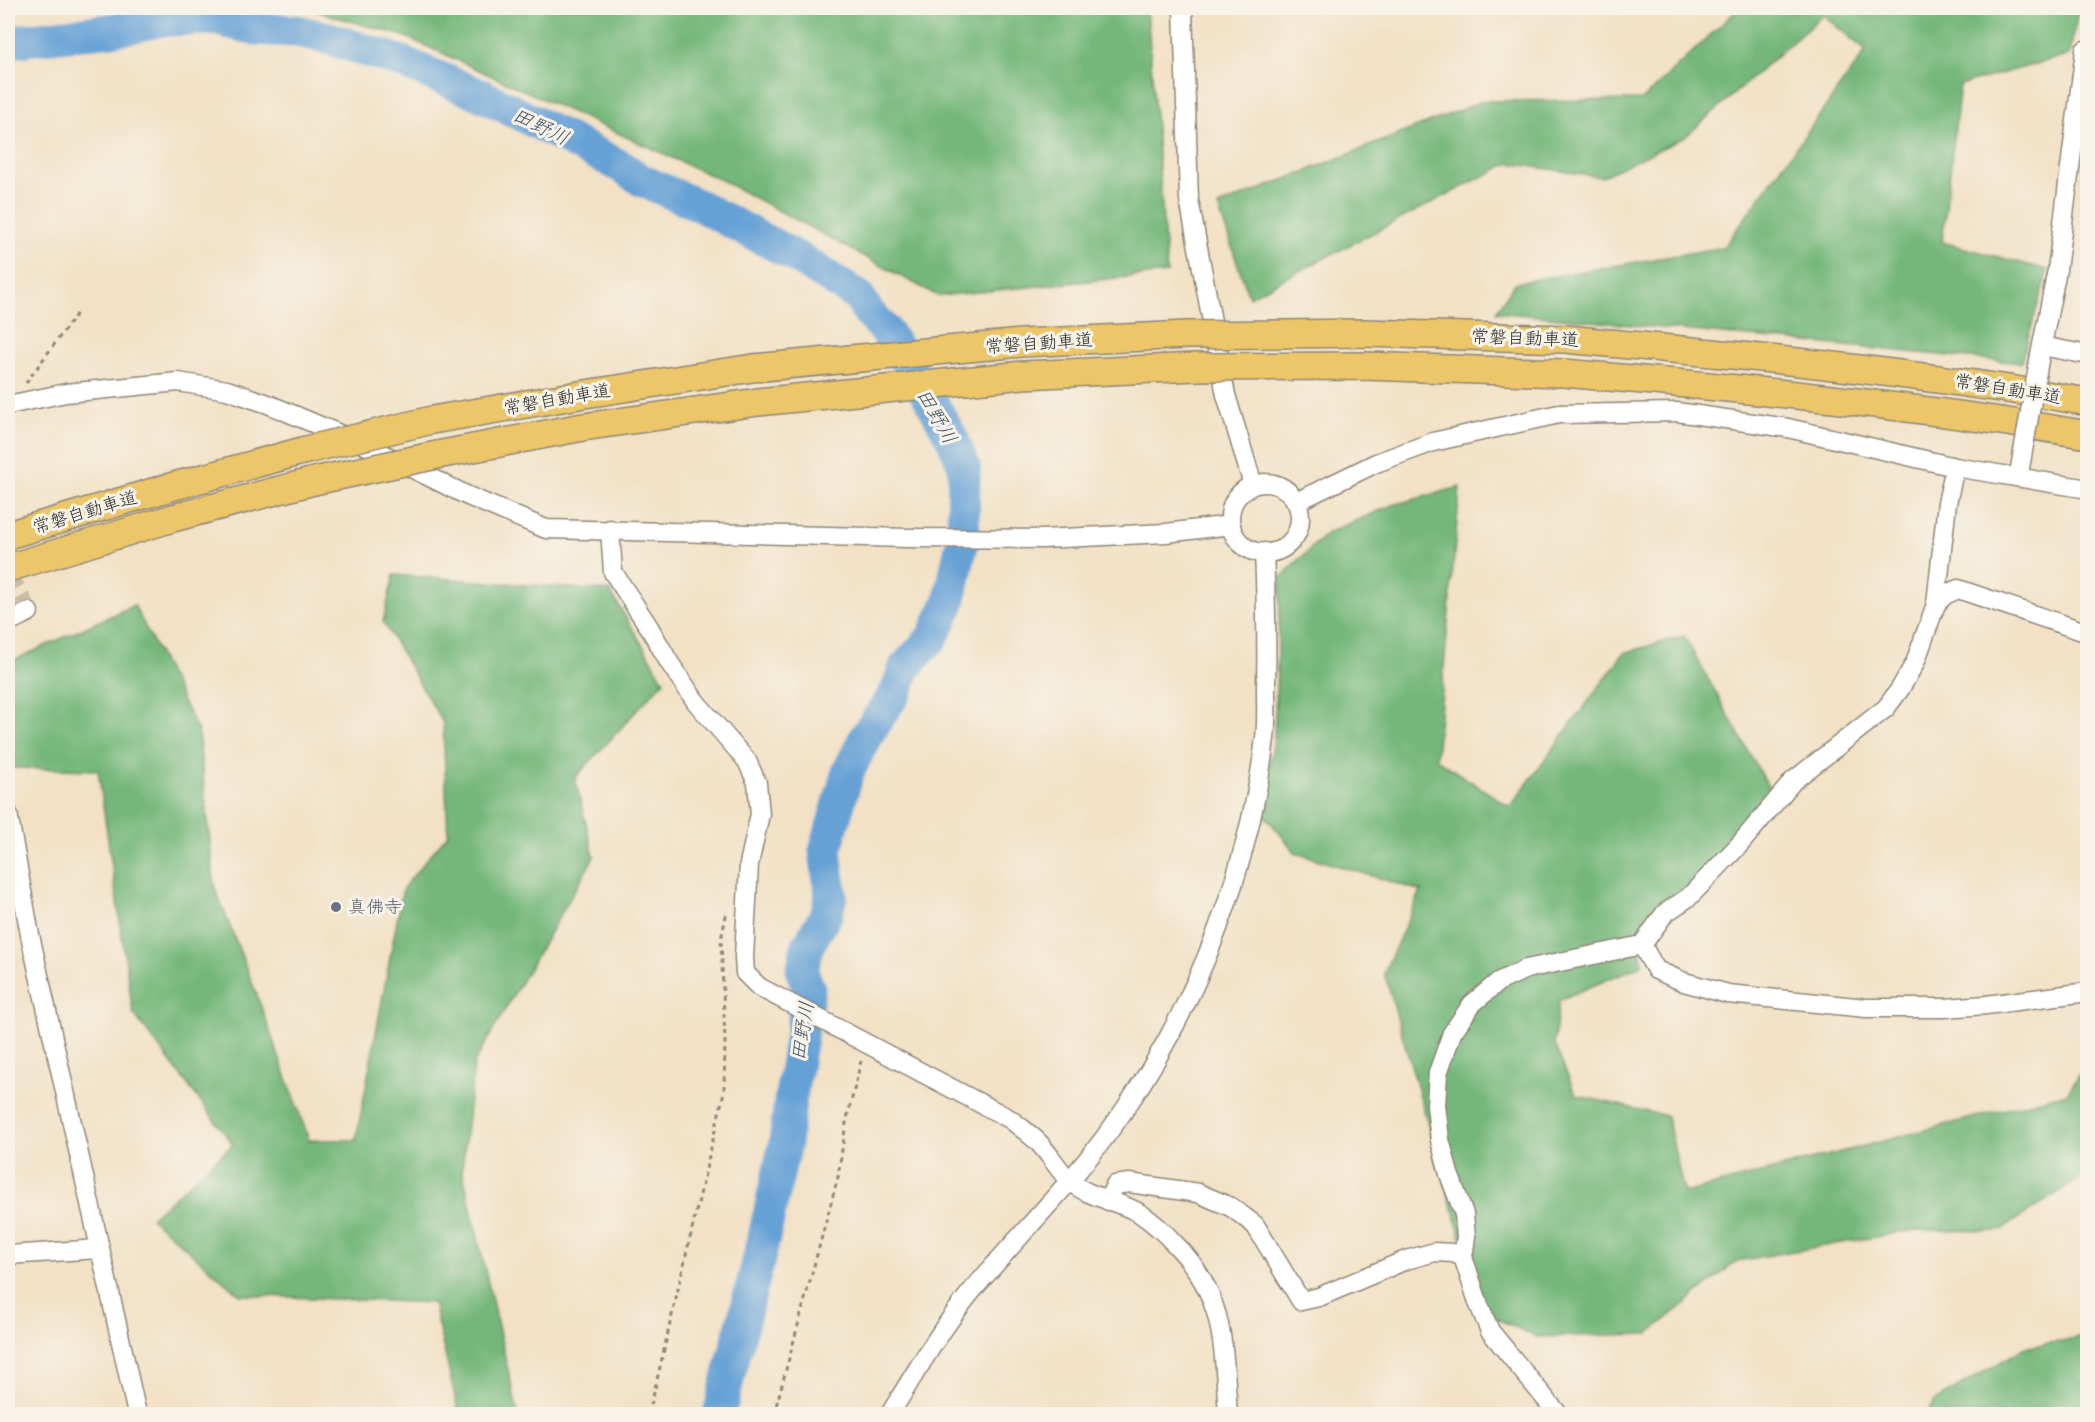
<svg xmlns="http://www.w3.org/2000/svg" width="2095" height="1422" viewBox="0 0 2095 1422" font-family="Sriracha,'Klee One',sans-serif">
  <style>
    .forest { fill: #74b77a; stroke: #507152; stroke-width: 1.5 }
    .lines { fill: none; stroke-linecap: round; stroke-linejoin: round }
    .river { stroke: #66a1d6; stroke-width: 33 }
    .minor-tunnel { stroke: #cabda6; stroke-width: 18; stroke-dasharray: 18 9; stroke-linecap: butt }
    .minor-casing { stroke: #8e8678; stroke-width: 21 }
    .highway-casing { stroke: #8e8678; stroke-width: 30 }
    .path { stroke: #8e8678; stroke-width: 3; stroke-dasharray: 4.5 4.5; stroke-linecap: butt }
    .minor { stroke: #fff; stroke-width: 18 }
    .highway { stroke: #ecc669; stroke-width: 27 }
    .minor-bridge-casing { stroke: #8e8678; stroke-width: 21; stroke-linecap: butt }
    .highway-bridge-casing { stroke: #8e8678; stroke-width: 30; stroke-linecap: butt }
    .minor-bridge { stroke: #fff; stroke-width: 18 }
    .highway-bridge { stroke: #ecc669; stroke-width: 27 }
    .worship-dot { fill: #6b7280; stroke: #f7f3e8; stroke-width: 2 }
    .labels { text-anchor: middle; stroke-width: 6; stroke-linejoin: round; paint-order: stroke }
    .street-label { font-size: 18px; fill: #2b2b2b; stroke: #f7f3e8 }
    .worship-label { font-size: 18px; fill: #5b616d; stroke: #f7f3e8; text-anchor: start }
    .water-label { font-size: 20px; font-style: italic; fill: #405467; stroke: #f7f3e8 }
  </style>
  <rect width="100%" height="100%" fill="#f7f3e8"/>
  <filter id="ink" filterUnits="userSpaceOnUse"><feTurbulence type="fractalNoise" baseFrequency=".0167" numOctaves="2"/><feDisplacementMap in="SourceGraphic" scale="12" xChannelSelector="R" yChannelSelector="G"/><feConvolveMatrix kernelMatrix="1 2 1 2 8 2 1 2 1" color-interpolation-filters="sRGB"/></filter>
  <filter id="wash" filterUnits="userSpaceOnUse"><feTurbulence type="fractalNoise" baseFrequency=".008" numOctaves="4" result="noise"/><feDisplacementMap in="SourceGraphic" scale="24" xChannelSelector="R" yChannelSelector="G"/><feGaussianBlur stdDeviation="1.35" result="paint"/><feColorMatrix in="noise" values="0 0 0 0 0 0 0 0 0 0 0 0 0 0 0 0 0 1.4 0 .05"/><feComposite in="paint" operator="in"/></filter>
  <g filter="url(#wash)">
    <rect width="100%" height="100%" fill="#f2e1c5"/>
    <!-- forest -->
    <g class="forest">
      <polygon points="304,8 1147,8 1167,273 938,296 723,181 404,36"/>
      <polygon points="1739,8 2079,8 2069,55 1960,85 1942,242 2048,270 2021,363 1496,312 1515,283 1724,247 1866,51 1823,15 1685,137 1601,177 1509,163 1249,297 1218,206 1483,101 1642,100"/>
      <polygon points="1460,487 1436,759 1510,807 1624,653 1684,636 1771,792 1733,839 1687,891 1640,933 1642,965 1559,1000 1554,1044 1576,1095 1667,1116 1684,1193 2067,1093 2087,1063 2087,1174 1999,1231 1916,1230 1737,1261 1648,1334 1537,1337 1486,1314 1467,1258 1384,972 1421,891 1296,853 1262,812 1274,738 1281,577 1327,533 1393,505"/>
      <polygon points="394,575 610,591 664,681 575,778 594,857 474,1063 462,1169 518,1414 459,1414 433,1303 240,1295 151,1218 233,1144 133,1013 98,770 13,768 8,754 8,663 134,605 198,731 215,888 255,990 309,1140 356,1140 403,888 448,834 443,723 383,622"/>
      <polygon points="2087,1336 2087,1414 1926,1414 1935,1401 2024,1348"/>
    </g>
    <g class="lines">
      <!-- river -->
      <polyline class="river" points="8,42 126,28 162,20 213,19 256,29 297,31 324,37 402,62 490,99 624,168 641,180 700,206 795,256 858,296 869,313 886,331 928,396 952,438 964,466 963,538 949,603 932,638 905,667 896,692 866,736 848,772 825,851 831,895 827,913 807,947 802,972 809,989 790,1102 785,1143 761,1251 719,1414"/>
    </g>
  </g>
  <g filter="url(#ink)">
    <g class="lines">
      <!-- minor-tunnel -->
      <polyline class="minor-tunnel" points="8,573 29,612"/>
      <defs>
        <g id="minor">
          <polyline points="1183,8 1189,200 1226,395 1253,485"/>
          <polyline points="2042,346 2088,355"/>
          <polyline points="2040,355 2057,270 2085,50"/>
          <polyline points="8,405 66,393 178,382 227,390 268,404 363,444 468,496 546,529 908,538 1042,539 1166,533 1231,525"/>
          <circle cx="1265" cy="518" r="35"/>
          <polyline points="1296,502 1376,463 1433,442 1559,414 1677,412 1788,428 1955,467 2088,489"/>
          <path d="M610 529 613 572 649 627 669 662 696 702 747 761 757 783 760 814 749 864 744 957 745 973 759 987 1010 1119C1019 1126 1030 1134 1038 1142 1050 1154 1058 1170 1070 1181 1090 1199 1119 1200 1141 1214 1154 1223 1165 1233 1175 1244 1226 1295 1223 1347 1228 1414"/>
          <polyline points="1936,604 1945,595 1958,589 2088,633"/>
          <polyline points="8,622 29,612"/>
          <polyline points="8,813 30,935 137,1414"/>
          <polyline points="1642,945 1656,970 1684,982 1728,994 1866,1008 1945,1008 1986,1005 2088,992"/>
          <polyline points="1108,1201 1115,1185 1129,1183 1198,1193 1231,1207 1255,1225 1301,1301 1319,1297 1406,1260 1435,1252 1453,1253 1463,1257"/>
          <polyline points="8,1255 99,1249"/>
          <path d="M890 1414C915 1373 940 1330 971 1292 1022 1231 1080 1176 1125 1109 1198 1002 1250 866 1265 738 1267 722 1266 705 1266 689 1267 643 1266 598 1264 552"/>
          <polyline points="1558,1414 1490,1331 1479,1305 1463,1257 1466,1237 1464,1214 1449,1174 1440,1140 1436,1105 1438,1073 1452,1033 1472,1004 1498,982 1526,969 1642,945 1665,913 1689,897 1740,844 1793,781 1886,708 1900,689 1915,663 1936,604 1947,503 1955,467"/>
        </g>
        <g id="highway">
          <path d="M1565 339C1740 355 1915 372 2088 402"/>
          <path d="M1563 373C1739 388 1914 405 2088 435"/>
          <polyline points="8,535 167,488 306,450"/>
          <polyline points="8,568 173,518 314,481"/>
        </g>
      </defs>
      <!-- minor casing -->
      <use href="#minor" class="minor-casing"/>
      <!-- highway casing -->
      <use href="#highway" class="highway-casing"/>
      <!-- path -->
      <g class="path">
        <polyline points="26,383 77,313"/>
        <polyline points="649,1414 724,1092 725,1041 721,940 727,911"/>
        <polyline points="774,1414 838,1177 846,1123 861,1061"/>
      </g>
      <!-- minor -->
      <use href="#minor" class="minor"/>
      <!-- highway -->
      <use href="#highway" class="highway"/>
      <defs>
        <polyline id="minor-bridge" points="2020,468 2040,355"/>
        <g id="highway-bridge">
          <polyline points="306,450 432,420 585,394 753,368 1022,343 1186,335 1365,333 1565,339"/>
          <polyline points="314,481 437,455 583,427 758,402 1023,375 1197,367 1365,366 1563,373"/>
        </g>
      </defs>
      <!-- minor-bridge casing -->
      <use href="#minor-bridge" class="minor-bridge-casing"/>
      <!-- highway-bridge casing -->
      <use href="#highway-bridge" class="highway-bridge-casing"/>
      <!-- minor-bridge -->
      <use href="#minor-bridge" class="minor-bridge"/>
      <!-- highway-bridge -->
      <use href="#highway-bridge" class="highway-bridge"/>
    </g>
  </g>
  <!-- markers -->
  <circle class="worship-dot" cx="336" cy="907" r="6"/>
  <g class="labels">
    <!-- street labels -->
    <g class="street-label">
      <text transform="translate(1525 338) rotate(2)" y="6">常磐自動車道</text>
      <text transform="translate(1039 343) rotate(-4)" y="6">常磐自動車道</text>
      <text transform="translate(2008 389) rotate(9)" y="6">常磐自動車道</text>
      <text transform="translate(557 399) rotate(-10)" y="6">常磐自動車道</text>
      <text transform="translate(85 512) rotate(-17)" y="6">常磐自動車道</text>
    </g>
    <!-- worship labels -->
    <g class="worship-label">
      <text x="348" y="913">真佛寺</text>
    </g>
    <!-- water labels -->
    <g class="water-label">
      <text transform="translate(541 126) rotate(26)" y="7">田野川</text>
      <text transform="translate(937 416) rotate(60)" y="7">田野川</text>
      <text transform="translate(802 1031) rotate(-81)" y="7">田野川</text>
    </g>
  </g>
  <!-- margin -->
  <rect width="2095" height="1422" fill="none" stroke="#f7f3e8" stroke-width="30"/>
</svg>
